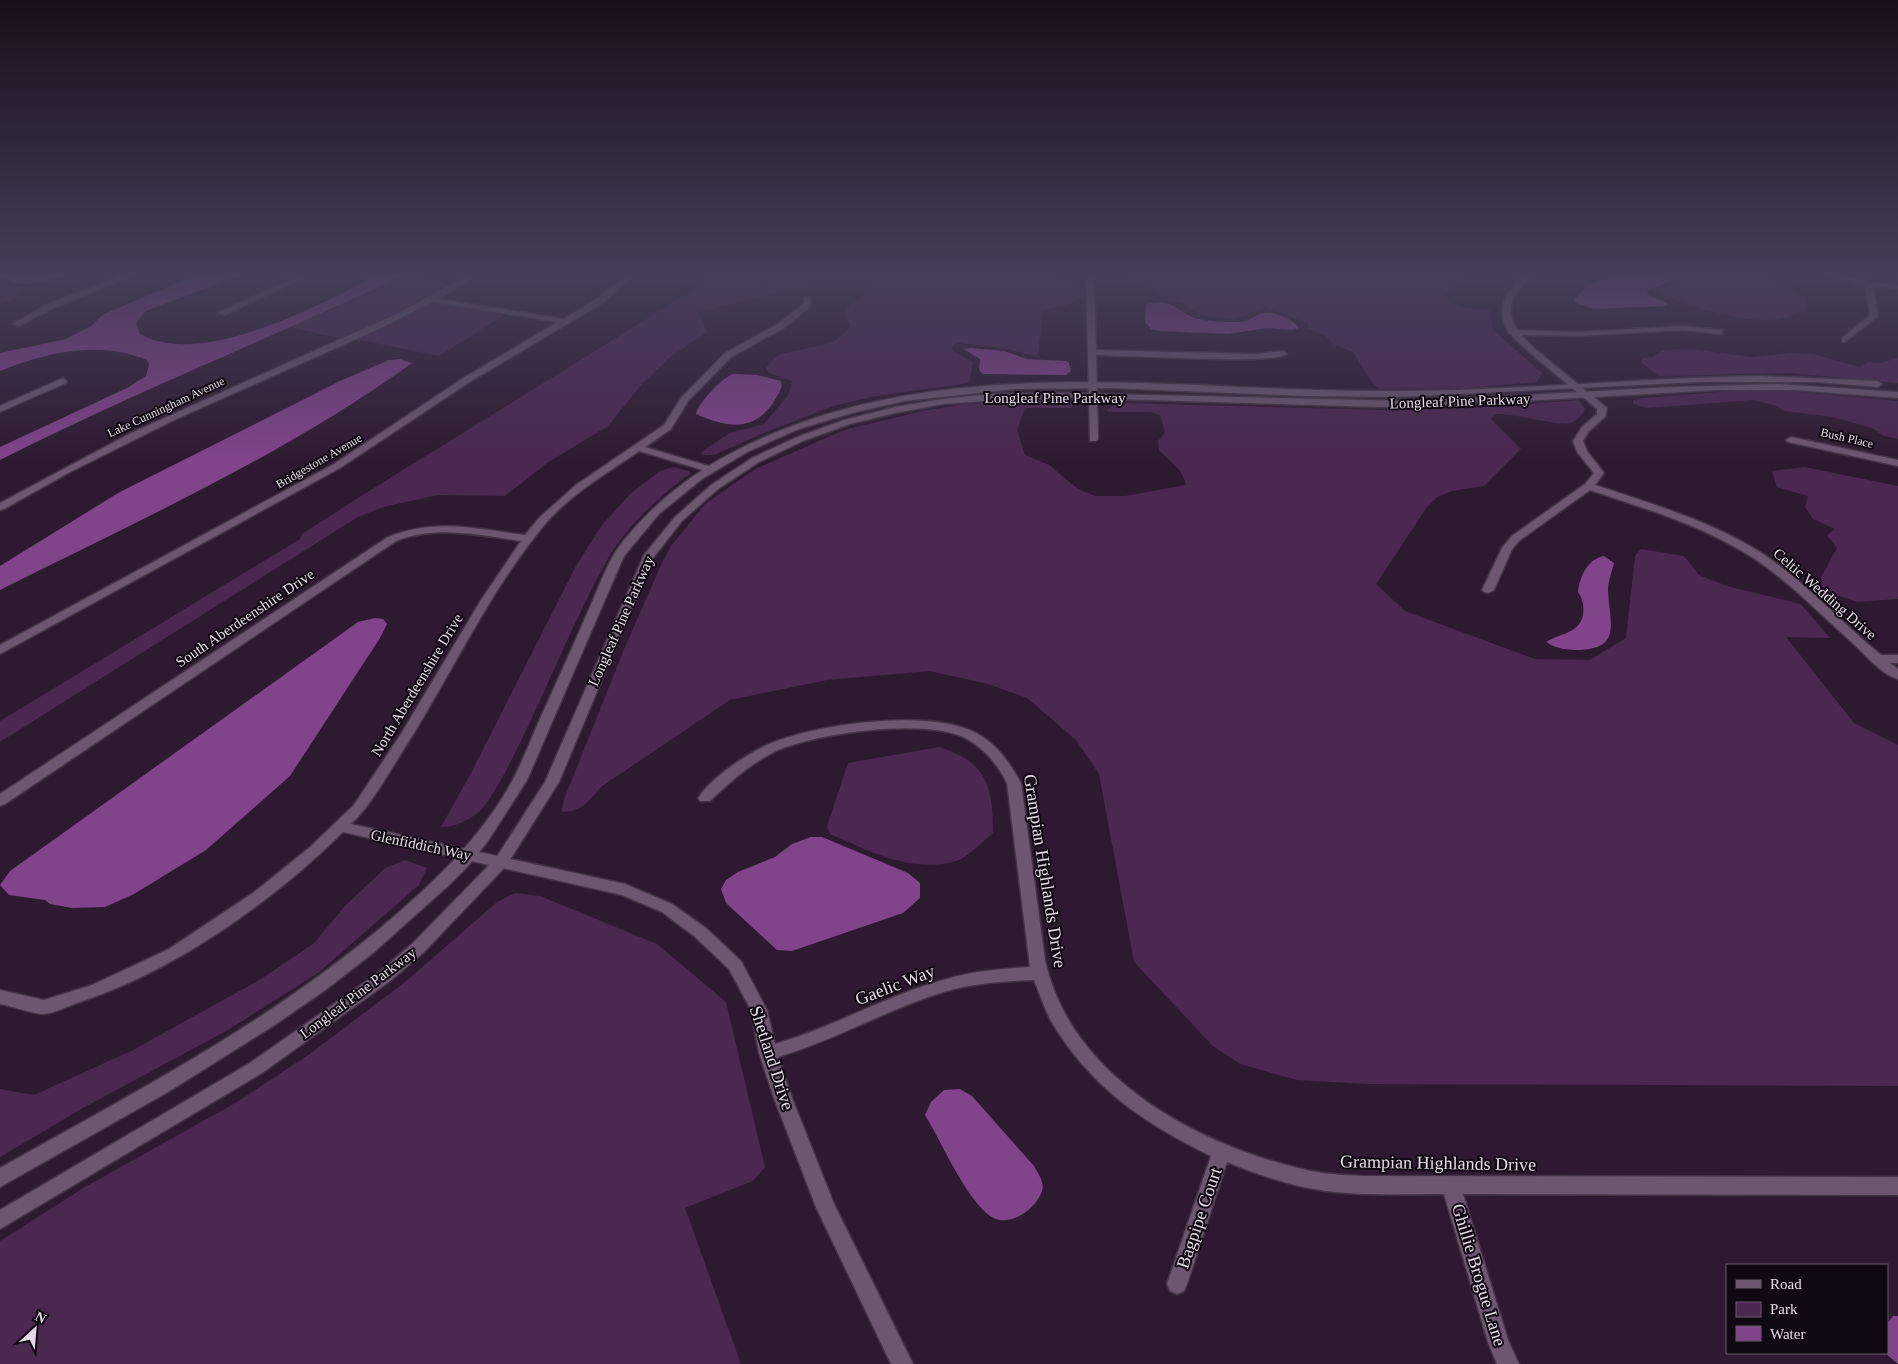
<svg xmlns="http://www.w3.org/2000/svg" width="1898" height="1364" viewBox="0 0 1898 1364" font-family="'Times New Roman',serif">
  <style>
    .green { fill: #4a284f }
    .water { fill: #81438a }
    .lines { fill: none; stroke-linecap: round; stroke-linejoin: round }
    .minor-casing { stroke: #433445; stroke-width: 3 }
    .secondary-casing { stroke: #433445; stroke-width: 3 }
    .minor { fill: #6d5770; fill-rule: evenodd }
    .secondary { fill: #6d5770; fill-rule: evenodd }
    .labels { text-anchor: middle; stroke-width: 4; stroke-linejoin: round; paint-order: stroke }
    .far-street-label { font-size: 12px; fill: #e6d9e8; stroke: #100812 }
    .street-label { font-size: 15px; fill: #e6d9e8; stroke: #100812 }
    .near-street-label { font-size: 18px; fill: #e6d9e8; stroke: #100812 }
  </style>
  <rect width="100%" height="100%" fill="#2d1a30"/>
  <!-- green -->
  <g class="green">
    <path d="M724 271H1049L1047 279 1070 282 1082 289 1084 296 1071 304 1043 310 1038 355 1033 356 1004 348 958 343 952 346 953 351 973 362 969 383 870 397 834 406 766 432 714 455H703L701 452 730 433 764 424 789 394 792 381 769 373 766 368C770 363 774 358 780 355 800 347 840 349 850 325L844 315 850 305 864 294 865 288C839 276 734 303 703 311L699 314 707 332 670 357 642 384 608 426 547 463 505 496 438 495 383 507 358 517 0 742V721L300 539 302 534 361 496Z"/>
    <path d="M1458 271 1464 280 1444 294C1453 310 1473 308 1490 310L1493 330 1542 373 1537 382 1467 388 1380 389 1372 383 1353 352 1333 344 1325 335 1309 329 1307 323 1265 307 1245 316 1231 319 1200 315 1182 303 1162 299 1157 293 1140 285 1132 277 1106 275 1101 272Z"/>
    <path d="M1698 271C1737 271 1773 277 1806 299L1805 310C1793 316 1782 320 1768 320 1745 321 1679 306 1660 293L1664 289 1675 286 1678 276Z"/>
    <polygon points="403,277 458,285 433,299 509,312 439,356 351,338 347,340 290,327 372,292"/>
    <polygon points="0,284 25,287 14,299 0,304"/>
    <polygon points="1690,349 1752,357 1792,353 1813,354 1860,367 1867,362 1880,363 1898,358 1898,383 1790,373 1658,376 1641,362 1643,358 1652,357 1663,350"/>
    <polygon points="1746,390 1789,391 1898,401 1898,439 1884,436 1872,428 1833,417 1784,411 1774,405 1754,400 1647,408 1633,404 1633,400 1645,398"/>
    <path d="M1065 400 1071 402 1073 405 1071 408H1025L1017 430 1025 455 1049 465 1078 489 1095 496H1125L1186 485C1182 468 1170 462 1159 450L1158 441 1165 432 1160 415 1150 412H1109L1106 410 1118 403 1383 410 1459 409 1579 400 1585 409C1582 415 1577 421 1571 423 1560 427 1514 413 1496 414L1491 419 1521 449 1484 486 1452 491 1437 497 1427 507 1376 584 1405 611 1535 659 1590 660 1626 638 1635 556 1641 549 1684 556 1699 575 1727 586 1801 604 1830 638 1786 637 1854 723 1898 745V1086L1365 1084 1297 1080 1240 1064 1213 1046 1134 962 1099 774 1076 740 1027 698 988 684 930 671 827 680 730 700 601 787C589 801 582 812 562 812L563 802 625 647 661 565 671 546 705 504 755 469 844 430 923 411 965 404Z"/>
    <path d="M672 467 690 471V474C656 499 625 527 605 564 573 622 549 684 520 743 511 761 493 799 479 812 469 820 454 828 441 827L471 773 576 566 602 525 630 494 660 471Z"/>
    <polygon points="1805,467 1898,486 1898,599 1857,602 1822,590 1821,577 1837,548 1827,535 1835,529 1813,519 1805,507 1808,496 1777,487 1772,471"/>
    <path d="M939 747C987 762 993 786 993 833 984 840 967 858 956 861 912 874 870 851 830 834L827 826 848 763Z"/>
    <polygon points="405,860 427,868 419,885 318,973 228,1030 83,1108 0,1157 0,1089 34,1095 133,1050 261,979 313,944 345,906 385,868"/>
    <polygon points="515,893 540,896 657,944 726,1002 765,1167 753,1181 685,1208 741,1364 0,1364 0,1241 85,1187 237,1102 311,1053 405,982 497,902"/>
  </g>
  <!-- water -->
  <g class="water">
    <path d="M205 271H251L146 311 136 323 140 334C195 365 291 318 343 293 354 288 373 273 383 271 393 270 404 271 414 271 276 336 136 391 0 460V447L127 388 146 376 149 364 147 360C100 340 46 352 0 371V353L66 339 91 326 104 314Z"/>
    <polygon points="1624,271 1681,271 1671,276 1670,281 1648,290 1647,294 1667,303 1668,305 1664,306 1594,309 1576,303 1574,300 1587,285"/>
    <path d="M2 272V271H77C52 280 24 291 0 276Z"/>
    <path d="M1158 302C1175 303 1178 311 1192 317 1206 322 1223 322 1238 322 1251 322 1252 316 1262 313 1272 310 1295 320 1299 328L1292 330 1267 328 1228 334 1160 331 1151 329 1145 322 1146 304Z"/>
    <polygon points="971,348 1004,351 1027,359 1066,361 1069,363 1071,371 1066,375 983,374 979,370 980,359 963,349"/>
    <path d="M400 359 412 363C285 455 139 520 0 590V566L118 493 340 381 389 360Z"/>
    <path d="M733 374 757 375 781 381 782 386C763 430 736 432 696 414 697 404 723 377 733 374Z"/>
    <path d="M1604 556 1614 563C1612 572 1608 581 1608 590 1609 621 1623 648 1580 650 1568 650 1556 649 1546 642 1560 633 1579 634 1583 615 1584 606 1583 599 1578 592 1580 577 1587 559 1604 556Z"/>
    <polygon points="375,618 383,619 387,624 380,638 290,776 206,850 134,894 105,907 72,908 50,904 45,900 9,895 0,885 10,871 358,622"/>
    <polygon points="811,837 822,837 908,873 920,883 920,898 903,913 792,951 777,950 726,903 721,889 726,880 738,872 775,857 792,844"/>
    <path d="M960 1089 972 1096 1034 1166C1038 1174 1045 1182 1042 1191 1036 1210 1008 1229 990 1216 966 1199 941 1141 925 1115L931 1102 944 1090Z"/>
    <polygon points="1893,1316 1898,1316 1898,1364 1885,1353 1887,1353 1887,1324"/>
  </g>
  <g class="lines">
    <defs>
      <g id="minor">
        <polygon points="134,271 145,271 56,307 19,326 12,324 50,303"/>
        <polygon points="308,271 318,271 225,315 218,313"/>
        <polygon points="474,271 483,271 439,299 564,319 595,300 632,271 640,271 601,304 471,381 340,468 0,654 0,645 334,464 465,377 558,322 432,302 381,328 172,421 70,472 4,509 0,510 0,503 131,433 401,312"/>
        <path d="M1086 271H1094L1096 350 1254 354 1283 351 1287 354C1273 365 1124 355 1096 355L1098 439 1096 441H1090Z"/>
        <path d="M1529 271H1537C1519 290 1501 302 1517 330L1579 332 1683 326 1722 330V334H1719L1683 330 1579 336 1521 335 1535 349 1607 408 1605 417 1589 431 1583 441 1587 451 1604 473 1595 485C1652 504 1712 521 1763 554 1806 583 1841 622 1881 655H1898V663H1890L1898 669V679C1883 675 1867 657 1856 646 1823 617 1792 584 1755 559 1705 526 1646 509 1590 490L1520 540 1512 549 1494 590 1488 593 1484 592 1482 590 1502 548 1512 536 1585 484 1594 473 1577 452 1573 441 1582 427 1597 414V409L1529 352 1508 332 1503 319 1502 308 1506 296 1516 283Z"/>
        <polygon points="1806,271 1820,271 1848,278 1898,285 1898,289 1873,286 1878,316 1845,342 1842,342 1842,338 1870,315 1865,285"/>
        <path d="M804 297H810L811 306 784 328 731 357 688 401 671 429 645 447 712 467V471H706L639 451C608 473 572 493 546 523 487 593 449 680 399 757 384 780 371 805 351 824L625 884 672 904 706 928 741 961 767 1010 775 1044C834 1027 887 995 947 979 974 971 1002 969 1030 967L1007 783C997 764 986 750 967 739 927 717 817 733 776 751 751 763 730 782 710 801H700L698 798C711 778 745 755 767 745 815 724 929 708 976 733 998 745 1009 762 1021 783L1045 960C1070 1076 1195 1144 1302 1169 1321 1174 1342 1175 1362 1176L1898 1177V1195L1463 1194 1508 1340 1519 1364H1497L1488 1342 1444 1194C1398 1194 1349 1197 1303 1187 1277 1181 1252 1172 1227 1162L1187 1284 1184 1291 1177 1294 1170 1291 1167 1284 1211 1156C1143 1123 1088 1085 1050 1019 1044 1007 1039 992 1034 980 1005 981 975 983 947 991 889 1008 836 1040 778 1057L792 1098 834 1204 913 1364H891L816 1207 774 1098 759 1053 751 1010 729 969 694 936 662 912 622 895 343 832C272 902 175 971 80 1002 70 1005 56 1013 44 1014 33 1014 12 1006 0 1004V990L44 1000 92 985 169 949 253 893 309 848 354 805 401 734 481 600 521 541C478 535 437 525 396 541L5 804 0 806V794L388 537C436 518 477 529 525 535L540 517 576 485 664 425 681 398 725 353 778 324 804 303Z"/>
        <polygon points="63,378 67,381 66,383 0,412 0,406"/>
        <polygon points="1791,437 1898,460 1898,466 1788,442 1786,440"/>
      </g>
      <g id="secondary">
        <path d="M1759 376 1878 381 1882 384 1878 387 1818 382H1699L1401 397 1304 396 1111 388 1015 389 904 401 852 413 799 429 749 451 702 479 659 514 624 556 527 780 488 841 468 866 448 886 373 953 324 991 273 1026 168 1092 0 1187V1168C134 1093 272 1021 390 920 434 882 471 847 503 797 518 773 528 747 539 721 555 686 571 651 586 616 595 597 602 576 612 558 621 541 639 523 652 510 685 478 725 454 767 436 963 352 1184 392 1391 391 1514 391 1636 378 1759 376Z"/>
        <polygon points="1778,384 1898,392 1898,398 1795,390 1717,390 1453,405 1380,407 1082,398 1014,399 943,404 895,413 850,424 803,441 759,462 718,489 682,521 653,558 559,782 506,866 424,952 390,981 262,1073 0,1229 0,1210 250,1063 378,973 412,944 496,858 545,782 644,555 675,517 711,485 752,458 797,437 844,420 895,407 943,399 991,394 1060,393 1409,401 1673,387"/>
      </g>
    </defs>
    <!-- minor casing -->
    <use href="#minor" class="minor-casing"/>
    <!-- secondary casing -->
    <use href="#secondary" class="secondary-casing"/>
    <!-- minor -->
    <use href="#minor" class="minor"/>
    <!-- secondary -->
    <use href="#secondary" class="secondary"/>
  </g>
  <!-- sky -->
  <linearGradient id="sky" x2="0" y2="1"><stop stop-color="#190e1a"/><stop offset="0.59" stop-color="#463e59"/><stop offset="1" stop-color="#463e59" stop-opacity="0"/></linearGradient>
  <rect width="1898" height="462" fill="url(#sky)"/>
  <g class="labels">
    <!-- far-street labels -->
    <g class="far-street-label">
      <text transform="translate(166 407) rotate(-25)" y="4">Lake Cunningham Avenue</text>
      <text transform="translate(1847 438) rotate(13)" y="4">Bush Place</text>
      <text transform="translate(319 461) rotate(-30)" y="4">Bridgestone Avenue</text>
    </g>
    <!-- street labels -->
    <g class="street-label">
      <text x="1055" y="403">Longleaf Pine Parkway</text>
      <text transform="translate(1460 401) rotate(-2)" y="5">Longleaf Pine Parkway</text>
      <text transform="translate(1825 594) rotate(41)" y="5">Celtic Wedding Drive</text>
      <text transform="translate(245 618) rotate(-34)" y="5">South Aberdeenshire Drive</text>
      <text transform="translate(621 621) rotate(-66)" y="5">Longleaf Pine Parkway</text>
      <text transform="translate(417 685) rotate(-59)" y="5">North Aberdeenshire Drive</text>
      <text transform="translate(421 845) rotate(12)" y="5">Glenfiddich Way</text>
      <text transform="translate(358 993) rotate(-37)" y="5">Longleaf Pine Parkway</text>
    </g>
    <!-- near-street labels -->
    <g class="near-street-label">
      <text transform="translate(1045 871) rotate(81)" y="6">Grampian Highlands Drive</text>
      <text transform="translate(895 985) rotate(-21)" y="6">Gaelic Way</text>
      <text transform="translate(772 1058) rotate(72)" y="6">Shetland Drive</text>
      <text transform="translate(1438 1163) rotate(1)" y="6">Grampian Highlands Drive</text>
      <text transform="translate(1199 1218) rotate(-71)" y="6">Bagpipe Court</text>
      <text transform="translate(1479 1275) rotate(73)" y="6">Ghillie Brogue Lane</text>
    </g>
  </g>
  <!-- legend -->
  <rect x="1726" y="1264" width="162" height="90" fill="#100812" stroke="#665c68"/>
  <rect x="1736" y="1280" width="25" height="8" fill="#6d5770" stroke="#665c68"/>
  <text x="1770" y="1289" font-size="15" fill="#e6d9e8">Road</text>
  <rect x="1736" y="1302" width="25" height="15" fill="#4a284f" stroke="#665c68"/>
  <text x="1770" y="1314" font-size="15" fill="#e6d9e8">Park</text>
  <rect x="1736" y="1326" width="25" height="15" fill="#81438a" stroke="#665c68"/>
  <text x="1770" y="1339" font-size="15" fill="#e6d9e8">Water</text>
  <!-- north arrow -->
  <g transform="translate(35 1329) rotate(26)" stroke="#100812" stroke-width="4" paint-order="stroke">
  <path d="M0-4L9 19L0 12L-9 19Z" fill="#e6d9e8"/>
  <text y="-8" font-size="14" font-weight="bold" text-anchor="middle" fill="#e6d9e8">N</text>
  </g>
</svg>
